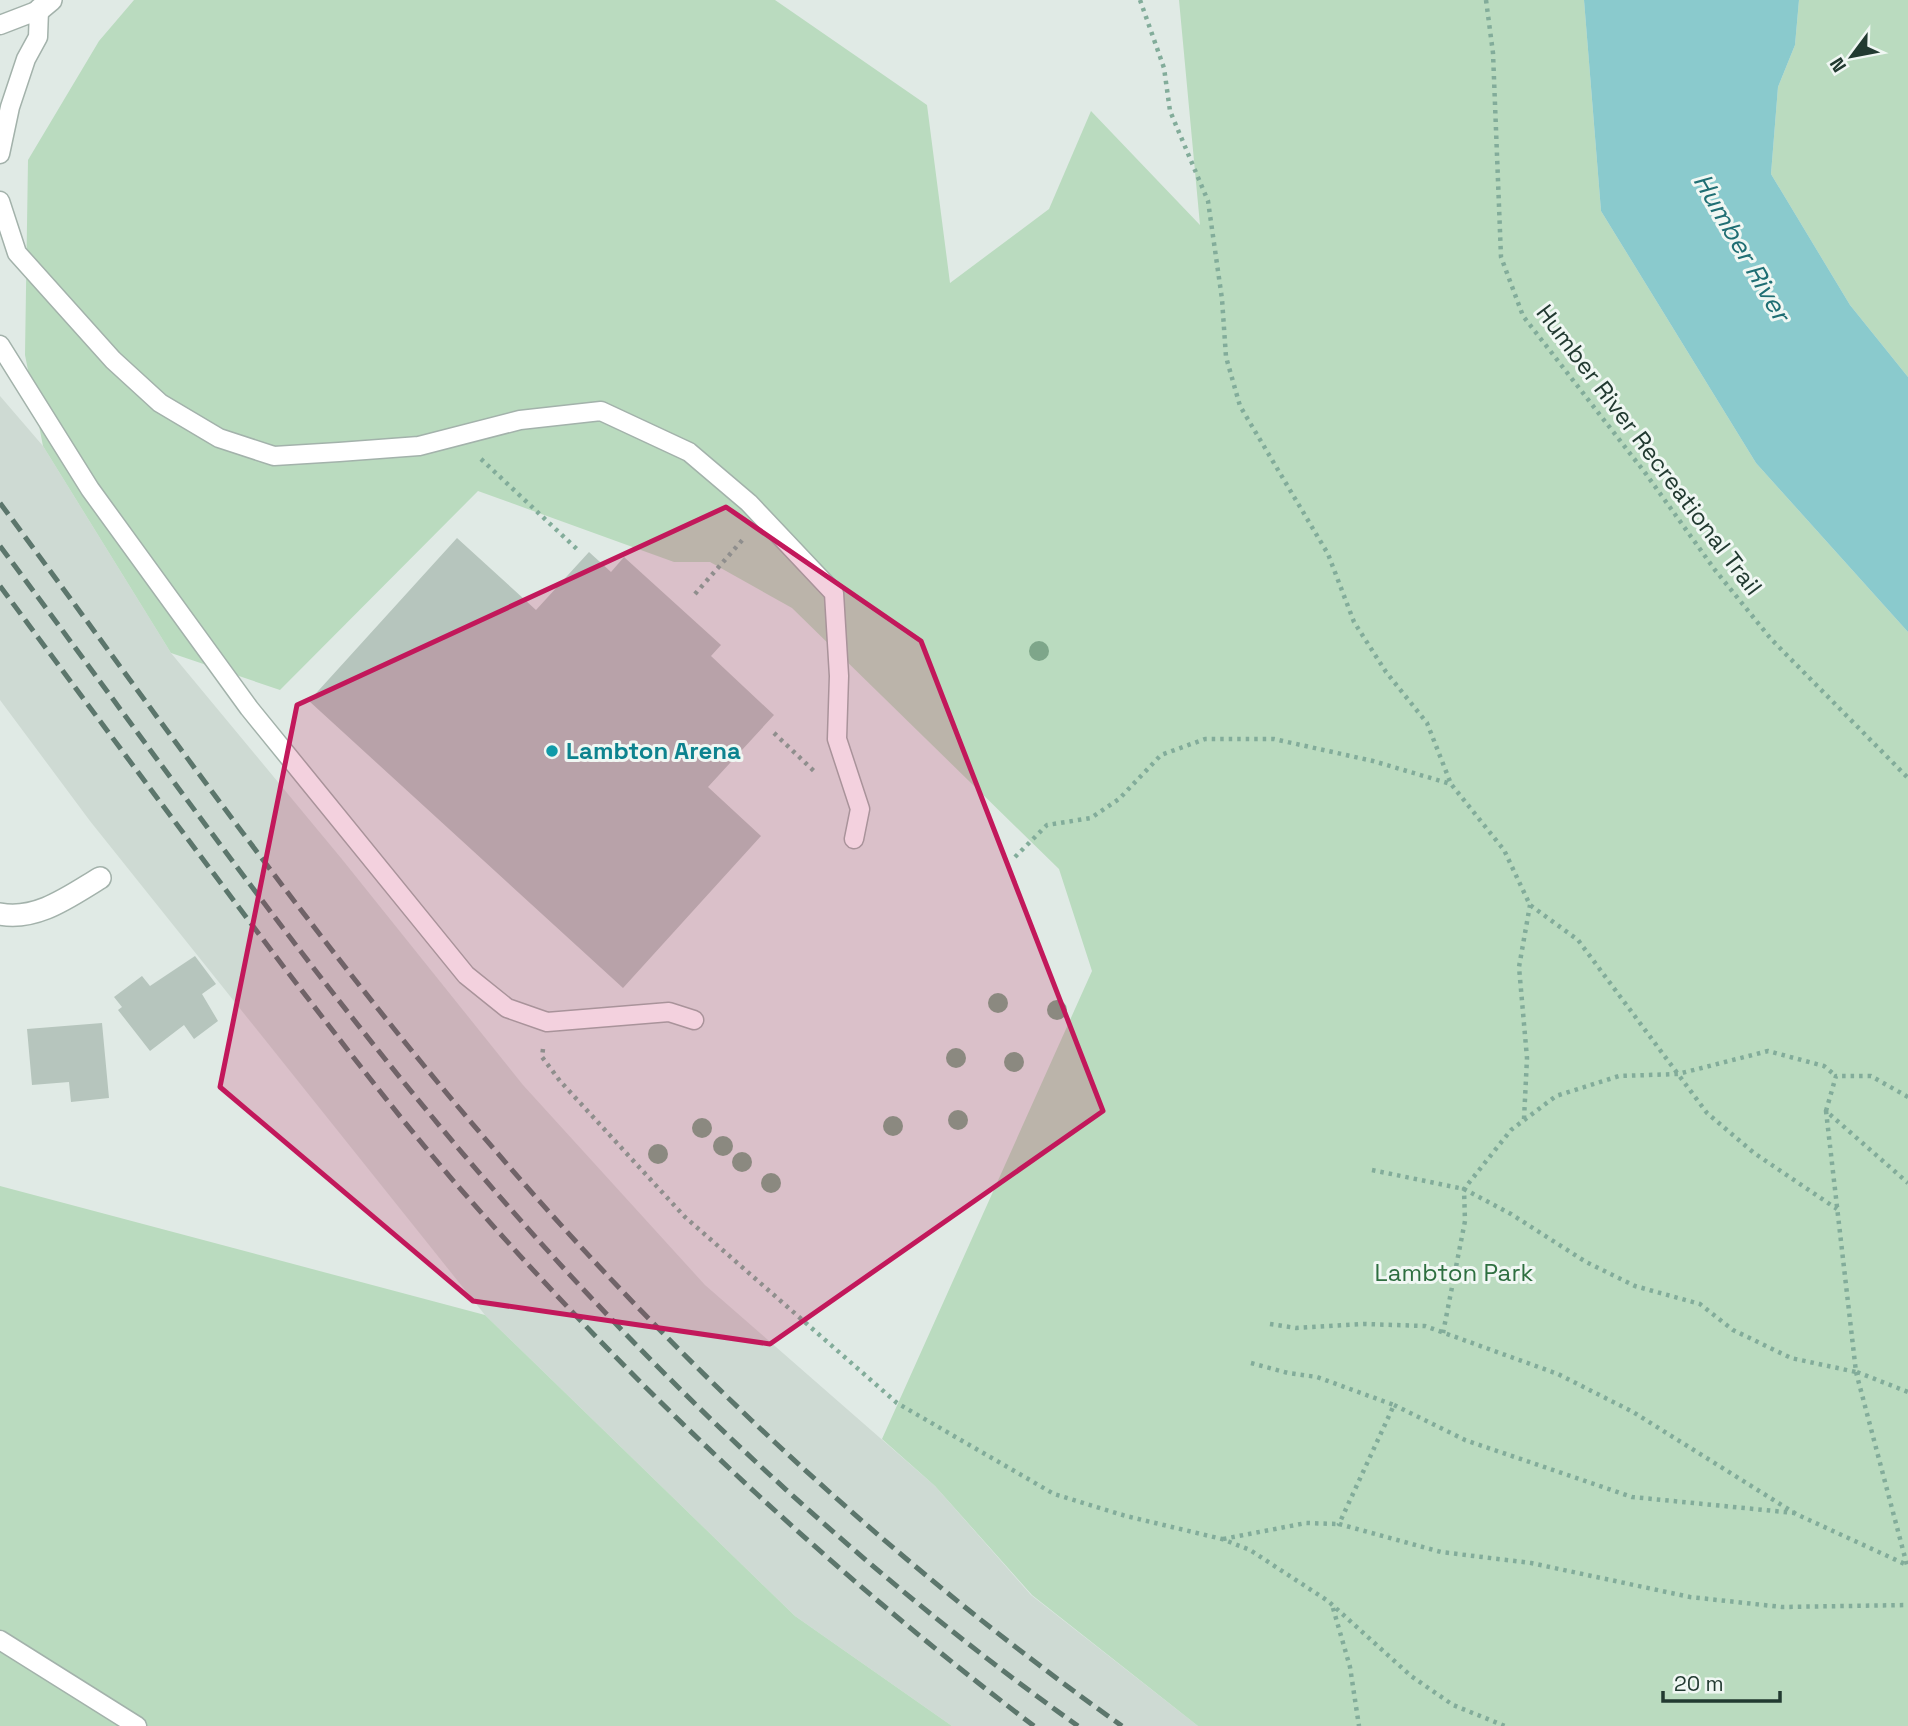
<svg xmlns="http://www.w3.org/2000/svg" width="1908" height="1726" viewBox="0 0 1908 1726" font-family="'Space Grotesk',sans-serif">
  <style>
    .built { fill: #cedad3 }
    .green { fill: #badbbf }
    .water { fill: #8acacd }
    .building { fill: #b6c5bd }
    .lines { fill: none; stroke-linecap: round; stroke-linejoin: round }
    .lane-casing { stroke: #a3b2ab; stroke-width: 21 }
    .street-casing { stroke: #a3b2ab; stroke-width: 24 }
    .path { stroke: #82ac9a; stroke-width: 4.5; stroke-dasharray: 3.5 5; stroke-linecap: butt }
    .lane { stroke: #fff; stroke-width: 18 }
    .street { stroke: #fff; stroke-width: 21 }
    .rail { stroke: #5c766c; stroke-width: 5; stroke-dasharray: 14 7; stroke-linecap: butt }
    .tree { fill: #7ea68a }
    .marked { fill: #c2185b; fill-opacity: 0.2; stroke: #c2185b; stroke-width: 5; stroke-linejoin: round }
    .culture-dot { fill: #0f9aa8; stroke: #f0f7f3; stroke-width: 2.5 }
    .labels { text-anchor: middle; stroke-width: 6; stroke-linejoin: round; paint-order: stroke }
    .street-label { font-size: 24px; fill: #223a31; stroke: #f0f7f3 }
    .culture-label { font-size: 24px; font-weight: bold; fill: #0d838f; stroke: #f0f7f3; text-anchor: start }
    .park-label { font-size: 24px; fill: #2e6f40; stroke: #f0f7f3 }
    .water-label { font-size: 26px; font-style: italic; fill: #1f6e73; stroke: #f0f7f3 }
  </style>
  <rect width="100%" height="100%" fill="#e0eae5"/>
  <!-- built -->
  <polygon class="built" points="0,396 43,446 171,653 341,858 523,1085 705,1285 935,1486 1031,1595 1198,1726 952,1726 795,1616 485,1315 90,821 0,700"/>
  <!-- green -->
  <g class="green">
    <polygon points="134,0 775,0 927,105 950,283 1049,209 1091,111 1200,225 1179,0 1584,0 1601,211 1756,463 1908,632 1908,1726 1198,1726 1032,1595 935,1486 882,1439 1092,971 1059,869 792,608 710,562 674,562 478,491 280,690 171,653 43,446 25,355 28,160 99,41"/>
    <polygon points="1799,0 1908,0 1908,377 1850,305 1771,174 1778,87 1795,45"/>
    <polygon points="0,1186 485,1315 795,1616 952,1726 0,1726"/>
  </g>
  <!-- water -->
  <polygon class="water" points="1584,0 1799,0 1795,45 1778,87 1771,174 1850,305 1908,377 1908,632 1756,463 1601,211"/>
  <!-- building -->
  <g class="building">
    <polygon points="457,538 536,610 589,552 611,572 624,557 721,645 711,656 774,715 708,787 761,836 623,988 309,701"/>
    <polygon points="195,956 216,984 202,994 218,1021 194,1039 184,1025 150,1051 118,1010 122,1007 114,997 142,976 150,986"/>
    <polygon points="102,1023 109,1098 71,1102 69,1082 32,1085 27,1029"/>
  </g>
  <g class="lines">
    <defs>
      <g id="lane">
        <polyline points="0,25 39,10 38,37 26,59 10,107 0,154"/>
        <polyline points="0,201 17,253 113,360 160,403 219,438 274,456 339,452 419,446 520,420 601,411 689,452 749,503 834,593 839,676 837,739 860,809 854,839"/>
        <polyline points="0,345 90,489 249,708 466,975 507,1008 547,1022 669,1012 694,1020"/>
        <polyline points="0,1640 137,1726"/>
      </g>
      <g id="street">
        <polyline points="39,10 51,0"/>
        <path d="M0 914C37 921 70 896 100 878"/>
      </g>
    </defs>
    <!-- lane casing -->
    <use href="#lane" class="lane-casing"/>
    <!-- street casing -->
    <use href="#street" class="street-casing"/>
    <!-- path -->
    <g class="path">
      <polyline points="1140,0 1164,68 1170,111 1208,201 1222,299 1226,357 1240,406 1328,554 1354,622 1386,672 1427,723 1451,784"/>
      <polyline points="1486,0 1493,53 1501,257 1523,316 1646,474 1715,570 1771,639 1908,778"/>
      <polyline points="481,459 580,552"/>
      <polyline points="695,594 745,537"/>
      <polyline points="774,733 816,773"/>
      <polyline points="1015,857 1047,825 1091,818 1119,799 1161,755 1205,739 1274,739 1373,761 1451,784 1504,850 1530,905 1578,940 1707,1113 1754,1153 1837,1209"/>
      <polyline points="543,1049 542,1057 560,1081 685,1217 897,1403 1054,1494 1126,1516 1222,1539 1250,1550 1328,1601 1411,1676 1453,1705 1505,1726"/>
      <polyline points="1826,1111 1836,1076 1871,1076 1908,1097"/>
      <polyline points="1524,1119 1527,1058 1519,967 1530,905"/>
      <polyline points="1372,1170 1464,1189 1511,1214 1586,1262 1635,1286 1700,1304 1733,1330 1791,1358 1856,1372 1826,1111 1908,1183"/>
      <polyline points="1270,1324 1296,1328 1364,1324 1425,1326 1558,1374 1633,1412 1796,1514 1907,1565"/>
      <polyline points="1443,1333 1465,1221 1464,1189 1511,1130 1556,1096 1619,1076 1678,1074 1768,1051 1824,1066 1836,1076"/>
      <polyline points="1251,1363 1288,1373 1317,1377 1394,1405 1339,1524 1441,1552 1531,1563 1690,1597 1782,1607 1908,1605"/>
      <polyline points="1856,1372 1908,1569"/>
      <polyline points="1857,1372 1908,1392"/>
      <polyline points="1394,1405 1465,1440 1632,1497 1795,1513"/>
      <polyline points="1223,1539 1306,1523 1339,1524"/>
      <polyline points="1333,1608 1350,1667 1359,1726"/>
    </g>
    <!-- lane -->
    <use href="#lane" class="lane"/>
    <!-- street -->
    <use href="#street" class="street"/>
    <!-- rail -->
    <g class="rail">
      <path d="M0 503C161 720 317 944 494 1149 679 1365 890 1561 1122 1726"/>
      <path d="M0 546C175 781 343 1023 539 1241 700 1420 882 1586 1078 1726"/>
      <path d="M0 586C94 713 188 840 283 966 340 1040 396 1114 457 1185 631 1385 823 1566 1034 1726"/>
    </g>
  </g>
  <!-- trees -->
  <g class="tree">
    <circle cx="1039" cy="651" r="10"/>
    <circle cx="998" cy="1003" r="10"/>
    <circle cx="1057" cy="1010" r="10"/>
    <circle cx="956" cy="1058" r="10"/>
    <circle cx="1014" cy="1062" r="10"/>
    <circle cx="958" cy="1120" r="10"/>
    <circle cx="893" cy="1126" r="10"/>
    <circle cx="702" cy="1128" r="10"/>
    <circle cx="723" cy="1146" r="10"/>
    <circle cx="658" cy="1154" r="10"/>
    <circle cx="742" cy="1162" r="10"/>
    <circle cx="771" cy="1183" r="10"/>
  </g>
  <!-- marked area -->
  <path class="marked" d="M726 507 921 641 1103 1111 770 1344 473 1301 220 1087 297 705Z"/>
  <!-- markers -->
  <circle class="culture-dot" cx="552" cy="751" r="7"/>
  <g class="labels">
    <!-- street labels -->
    <g class="street-label">
      <text transform="translate(1649 450) rotate(53)" y="8">Humber River Recreational Trail</text>
    </g>
    <!-- culture labels -->
    <g class="culture-label">
      <text x="566" y="759">Lambton Arena</text>
    </g>
    <!-- park labels -->
    <g class="park-label">
      <text x="1454" y="1281">Lambton Park</text>
    </g>
    <!-- water labels -->
    <g class="water-label">
      <text transform="translate(1742 247) rotate(60)" y="9">Humber River</text>
    </g>
  </g>
  <!-- north arrow -->
  <g transform="translate(1852 56) rotate(238)" stroke="#f0f7f3" stroke-width="5" paint-order="stroke">
  <path d="M0-5L12 26L0 18L-12 26Z" fill="#223a31"/>
  <text y="-10" font-size="19" font-weight="bold" text-anchor="middle" fill="#223a31">N</text>
  </g>
  <!-- scale -->
  <path d="M1663 1691v10h117v-10" fill="none" stroke="#223a31" stroke-width="3.5"/>
  <text x="1674" y="1691" font-size="21" fill="#223a31" stroke="#f0f7f3" stroke-width="5" paint-order="stroke">20 m</text>
</svg>
